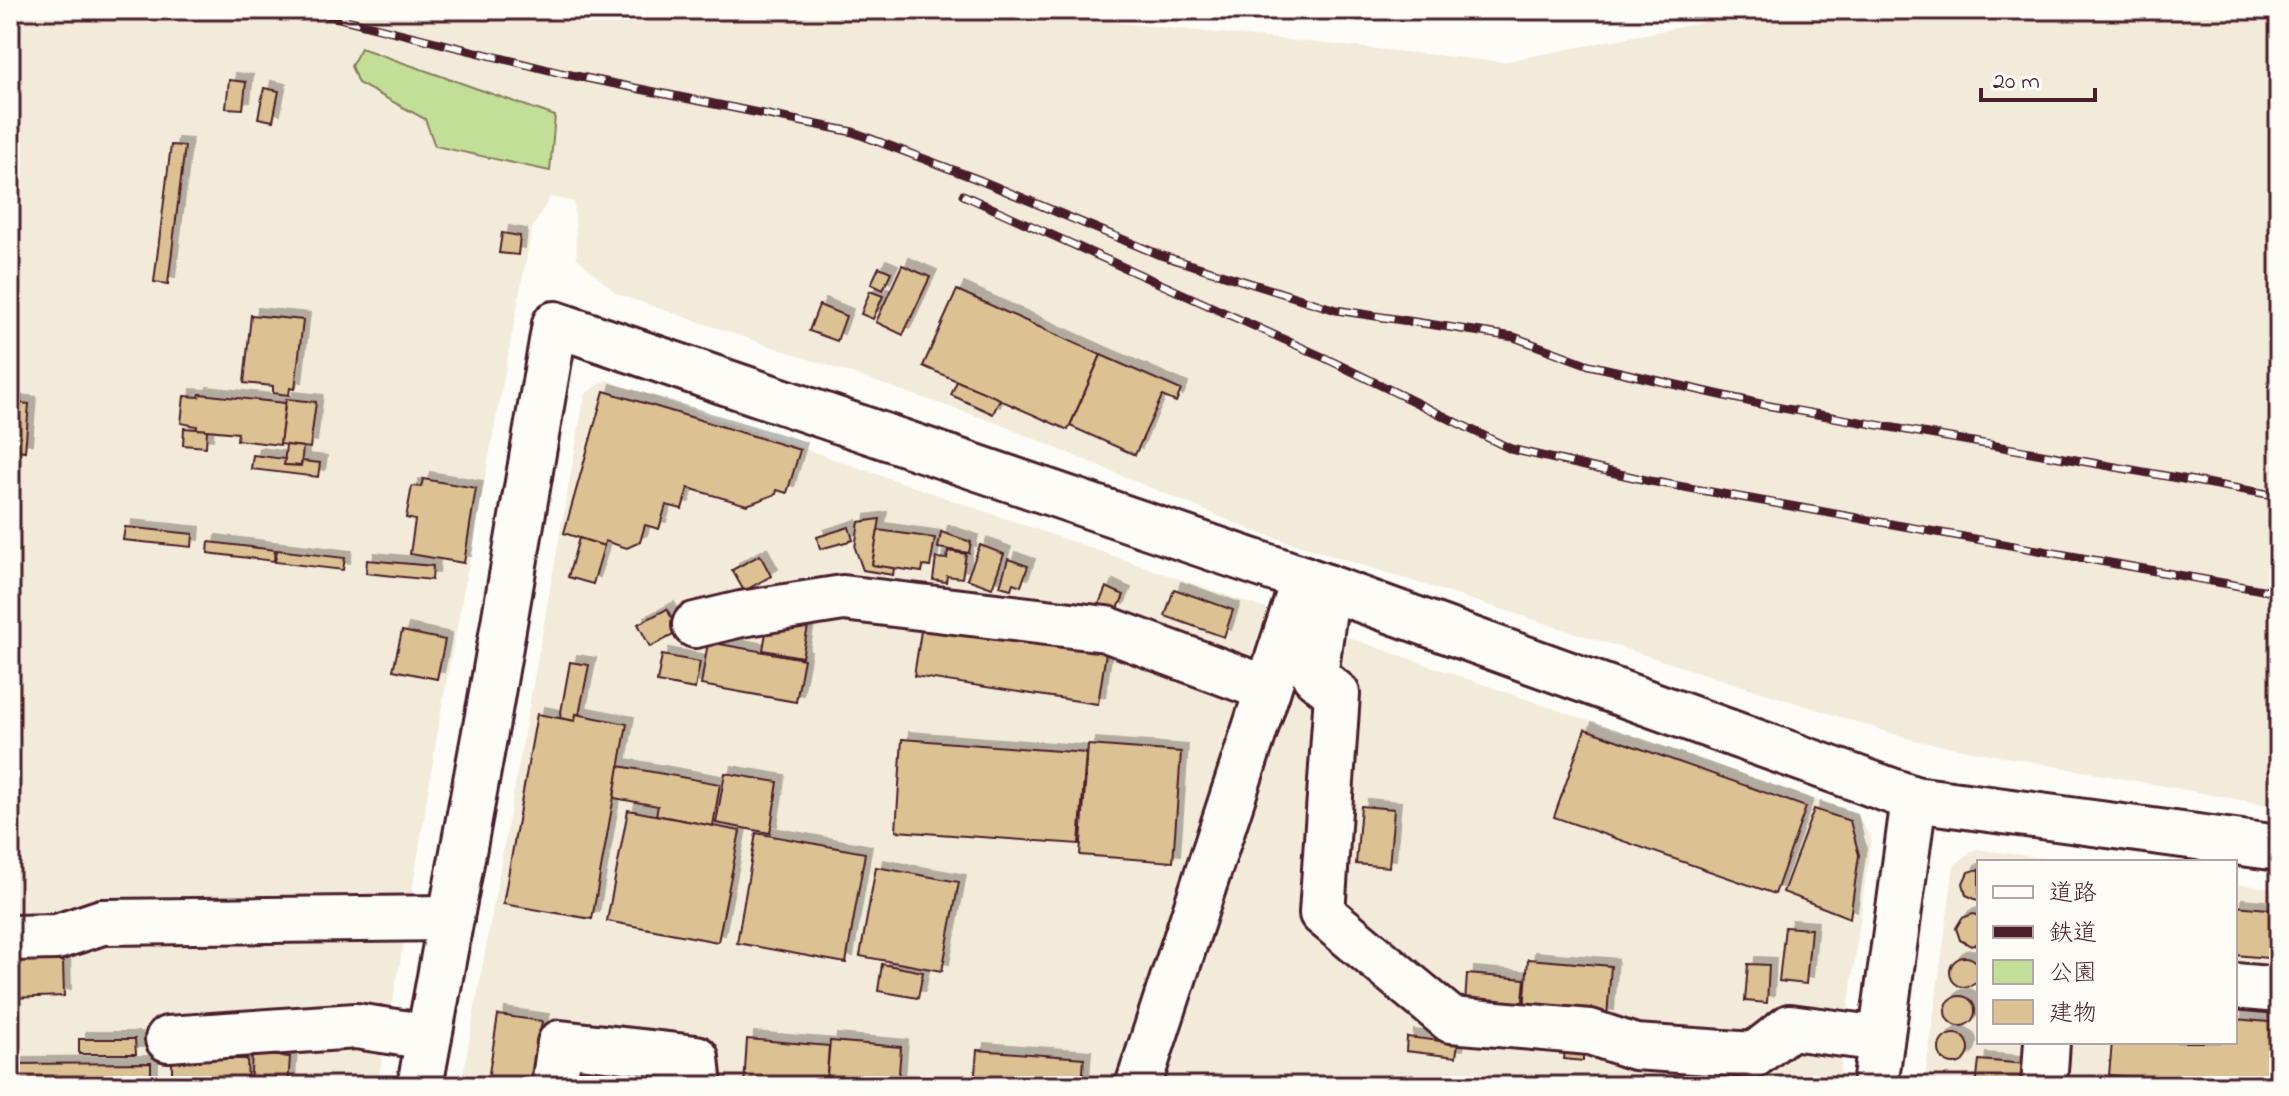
<svg xmlns="http://www.w3.org/2000/svg" width="2289" height="1096" viewBox="0 0 2289 1096" font-family="'Indie Flower','Klee One',sans-serif">
  <style>
    .built { fill: #f3ebd9 }
    .green { fill: #c2df97; stroke: #867f61; stroke-width: 2 }
    .building { fill: #dcc292; stroke: #4a1f2b; stroke-width: 2; filter: url(#shadow) }
    .lines { fill: none; stroke-linecap: round; stroke-linejoin: round }
    .minor-casing { stroke: #4a1f2b; stroke-width: 50 }
    .minor { stroke: #fdfcf7; stroke-width: 44 }
    .rail-casing { stroke: #4a1f2b; stroke-width: 9 }
    .rail { stroke: #fdfcf7; stroke-width: 6; stroke-dasharray: 18; stroke-linecap: butt }
  </style>
  <defs>
    <filter id="shadow"><feDropShadow dx="7" dy="-7" stdDeviation="0" flood-color="#0004"/></filter>
  </defs>
  <rect width="100%" height="100%" fill="#fdfcf7"/>
  <filter id="ink" filterUnits="userSpaceOnUse"><feTurbulence type="fractalNoise" baseFrequency=".0125" numOctaves="2"/><feDisplacementMap in="SourceGraphic" scale="16" xChannelSelector="R" yChannelSelector="G"/><feConvolveMatrix kernelMatrix="1 2 1 2 8 2 1 2 1" color-interpolation-filters="sRGB"/></filter>
  <g filter="url(#ink)">
    <!-- built -->
    <g class="built">
      <polygon points="10,10 994,10 1502,62 1767,10 2279,10 2279,807 1913,740 1254,531 994,422 617,294 577,258 574,202 550,197 532,229 441,711 406,930 377,1086 10,1086"/>
      <polygon points="606,380 1857,814 1871,838 1838,1086 461,1086 585,394"/>
      <polygon points="1976,849 2074,862 1979,862 1979,1042 2235,1042 2235,884 2279,889 2279,1086 1924,1086 1954,865"/>
    </g>
    <!-- green -->
    <polygon class="green" points="361,48 555,116 550,171 435,146 425,119 358,83 351,66"/>
    <!-- building -->
    <g class="building">
      <polygon points="229,80 246,82 243,109 226,108"/>
      <polygon points="264,88 279,91 273,121 258,118"/>
      <polygon points="171,145 185,146 168,284 154,282"/>
      <polygon points="502,233 520,236 518,255 499,253"/>
      <polygon points="902,265 930,277 903,335 876,322"/>
      <polygon points="879,267 891,272 883,290 871,284"/>
      <polygon points="957,290 1101,355 1068,430 923,366"/>
      <polygon points="870,291 883,296 873,319 861,314"/>
      <polygon points="819,305 846,316 837,341 809,331"/>
      <polygon points="251,315 303,320 295,389 290,388 289,395 273,393 273,386 244,383"/>
      <polygon points="1101,355 1181,390 1176,402 1162,396 1135,455 1070,426"/>
      <polygon points="957,381 1000,399 993,414 951,395"/>
      <polygon points="604,391 800,450 787,493 777,490 776,494 747,505 688,488 682,509 666,505 659,529 645,525 640,542 627,548 605,541 604,546 564,533"/>
      <polygon points="200,394 285,403 280,445 237,440 238,433 197,429 197,426 181,423 184,396 199,397"/>
      <polygon points="286,399 316,402 310,448 280,444"/>
      <polygon points="10,402 29,404 25,451 10,449"/>
      <polygon points="184,428 207,430 206,447 183,445"/>
      <polygon points="286,445 303,447 301,466 284,465"/>
      <polygon points="253,455 285,459 284,465 301,466 302,461 320,463 318,477 251,469"/>
      <polygon points="423,479 476,488 464,563 410,554 415,520 406,518 412,486 421,487"/>
      <polygon points="880,519 872,565 894,568 893,575 863,570 855,548 859,522"/>
      <polygon points="125,527 193,534 192,547 123,540"/>
      <polygon points="849,527 853,540 820,549 817,537"/>
      <polygon points="878,530 935,538 930,567 923,566 922,572 872,565"/>
      <polygon points="941,532 971,542 969,553 938,548"/>
      <polygon points="579,538 604,546 593,584 568,577"/>
      <polygon points="209,542 275,550 274,561 208,553"/>
      <polygon points="980,545 1004,554 992,588 967,579"/>
      <polygon points="277,550 345,558 343,570 275,562"/>
      <polygon points="948,551 966,554 962,578 947,576 946,582 933,580 936,558 947,559"/>
      <polygon points="760,555 771,576 744,591 732,570"/>
      <polygon points="1008,559 1028,566 1021,586 1013,583 1011,589 1000,586"/>
      <polygon points="367,560 433,566 432,580 366,573"/>
      <polygon points="1106,587 1124,595 1117,611 1099,604"/>
      <polygon points="1174,589 1233,610 1224,637 1165,616"/>
      <polygon points="667,609 679,632 650,647 638,624"/>
      <polygon points="923,618 1107,646 1098,704 914,676"/>
      <polygon points="768,620 808,627 802,657 763,650"/>
      <polygon points="402,631 445,640 437,679 393,670"/>
      <polygon points="708,642 804,659 796,702 701,685"/>
      <polygon points="662,655 700,662 695,689 657,682"/>
      <polygon points="570,662 589,665 579,715 576,714 575,721 560,718"/>
      <polygon points="537,714 575,721 576,714 627,724 592,919 503,904"/>
      <polygon points="1585,729 1806,807 1775,894 1554,817"/>
      <polygon points="902,739 1086,753 1079,844 896,831"/>
      <polygon points="1088,745 1181,752 1173,862 1080,855"/>
      <polygon points="619,766 720,784 713,826 656,815 658,806 614,798"/>
      <polygon points="725,773 778,782 770,833 716,823"/>
      <polygon points="1361,806 1394,809 1389,867 1356,864"/>
      <polygon points="1814,809 1850,821 1859,855 1850,918 1783,892"/>
      <polygon points="628,810 740,831 718,942 607,921"/>
      <polygon points="756,833 865,853 846,963 737,943"/>
      <polygon points="876,867 959,882 942,971 860,956"/>
      <polygon points="1979,869 1979,900 1977,900 1966,895 1963,883 1968,872"/>
      <polygon points="2235,906 2279,910 2279,959 2235,955"/>
      <polygon points="1973,914 1979,916 1979,943 1971,946 1960,940 1956,928 1962,918"/>
      <polygon points="1785,927 1811,929 1806,984 1779,981"/>
      <circle cx="1965" cy="972" r="15"/>
      <polygon points="1528,959 1611,966 1607,1017 1524,1010"/>
      <polygon points="63,960 64,996 10,998 10,961"/>
      <polygon points="882,964 923,972 918,998 878,991"/>
      <polygon points="1748,964 1769,965 1767,1003 1745,1001"/>
      <polygon points="1467,974 1525,979 1522,1009 1465,1004"/>
      <circle cx="1960" cy="1011" r="15"/>
      <polygon points="498,1015 542,1021 531,1086 487,1086"/>
      <polygon points="2235,1019 2279,1023 2279,1086 2233,1086 2109,1075 2112,1042 2235,1042"/>
      <circle cx="1954" cy="1049" r="15"/>
      <polygon points="1407,1037 1458,1043 1456,1057 1406,1051"/>
      <polygon points="79,1039 135,1039 136,1054 79,1054"/>
      <polygon points="747,1039 829,1046 826,1086 744,1086"/>
      <polygon points="830,1041 901,1047 898,1086 826,1086"/>
      <polygon points="1565,1049 1583,1050 1583,1061 1564,1059"/>
      <polygon points="977,1050 1084,1058 1082,1086 974,1086"/>
      <polygon points="252,1054 290,1057 288,1086 250,1086"/>
      <polygon points="172,1059 247,1059 248,1086 172,1086"/>
      <polygon points="1979,1060 2026,1064 2024,1086 1976,1086"/>
      <polygon points="151,1063 151,1086 10,1086 10,1064"/>
    </g>
    <g class="lines">
      <defs>
        <g id="minor">
          <polyline points="1327,587 1315,676 1337,694 1322,913 1451,1020 1590,1032 1635,1047 1754,1055 1790,1027 1881,1039"/>
          <polyline points="695,625 741,614 843,598 1106,629 1268,689"/>
          <polyline points="10,938 57,937 102,922 451,918"/>
          <polyline points="2235,986 2279,990"/>
          <polyline points="168,1039 356,1026 429,1037"/>
          <polyline points="420,1086 490,705 555,324 1304,579 1914,799 2279,848"/>
          <polyline points="554,1086 560,1043 696,1058 699,1086"/>
          <polyline points="1138,1086 1304,579"/>
          <polyline points="1875,1086 1914,799"/>
          <polyline points="2044,1086 2047,1042"/>
        </g>
      </defs>
      <!-- minor casing -->
      <use href="#minor" class="minor-casing"/>
      <!-- minor -->
      <use href="#minor" class="minor"/>
      <defs>
        <g id="rail">
          <polyline points="306,10 561,73 853,132 977,179 1160,255 1336,310 1514,337 1589,365 1765,405 2279,496"/>
          <polyline points="963,195 1325,358 1511,449 1650,481 2279,593"/>
        </g>
      </defs>
      <!-- rail casing -->
      <use href="#rail" class="rail-casing"/>
      <!-- rail -->
      <use href="#rail" class="rail"/>
    </g>
  </g>
  <!-- margin -->
  <rect width="2289" height="1096" fill="none" stroke="#fdfcf7" stroke-width="40"/>
  <rect x="20" y="20" width="2249" height="1056" fill="none" stroke="#4a1f2b" stroke-width="3" filter="url(#ink)"/>
  <!-- legend -->
  <rect x="1977" y="860" width="260" height="184" fill="#fdfcf7" stroke="#b5a4a5" stroke-width="2"/>
  <rect x="1993" y="886" width="40" height="12" fill="#fdfcf7" stroke="#b5a4a5" stroke-width="2"/>
  <text x="2049" y="900" font-size="24" fill="#4a1f2b">道路</text>
  <rect x="1993" y="926" width="40" height="12" fill="#4a1f2b" stroke="#b5a4a5" stroke-width="2"/>
  <text x="2049" y="940" font-size="24" fill="#4a1f2b">鉄道</text>
  <rect x="1993" y="960" width="40" height="24" fill="#c2df97" stroke="#b5a4a5" stroke-width="2"/>
  <text x="2049" y="980" font-size="24" fill="#4a1f2b">公園</text>
  <rect x="1993" y="1000" width="40" height="24" fill="#dcc292" stroke="#b5a4a5" stroke-width="2"/>
  <text x="2049" y="1020" font-size="24" fill="#4a1f2b">建物</text>
  <!-- scale -->
  <path d="M1981 88v12h114v-12" fill="none" stroke="#4a1f2b" stroke-width="4"/>
  <text x="1993" y="88" font-size="24" fill="#4a1f2b" stroke="#fdfcf7" stroke-width="6" paint-order="stroke">20 m</text>
</svg>
